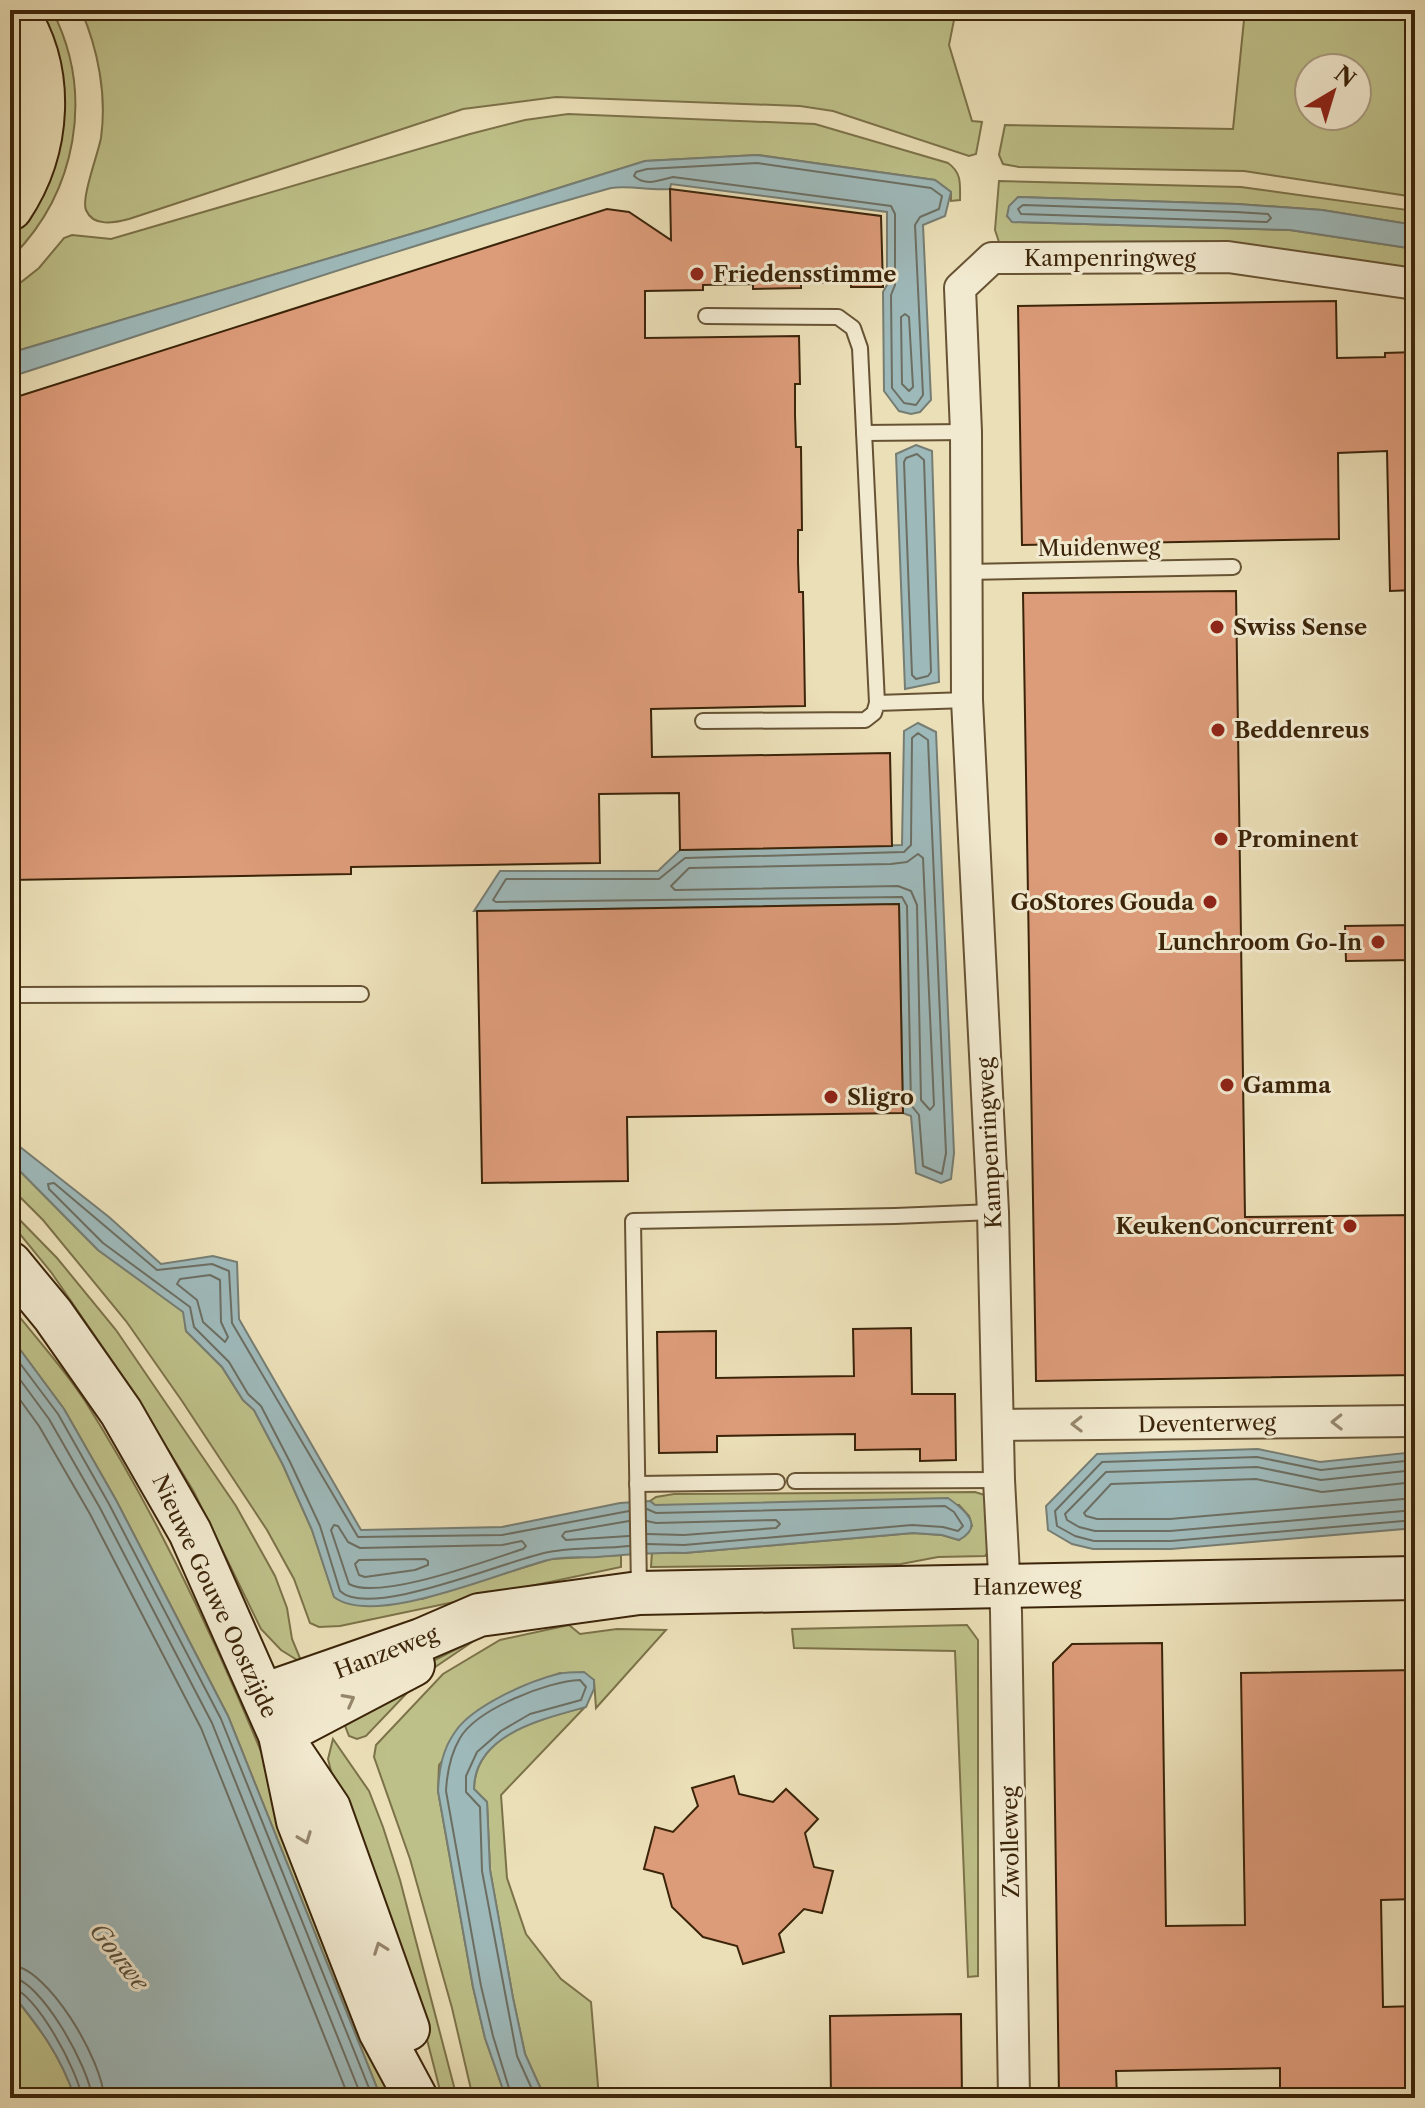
<svg xmlns="http://www.w3.org/2000/svg" width="1425" height="2108" viewBox="0 0 1425 2108" font-family="'Libre Caslon Text',serif">
  <style>
    .green { fill: #bec089; stroke: #7c7249; stroke-width: 2; fill-rule: evenodd }
    .water { fill: #9eb9ba; stroke: #767d73; stroke-width: 2 }
    .lines { fill: none; stroke-linecap: round; stroke-linejoin: round }
    .shore { stroke: #6c6e62; stroke-width: 2 }
    .building { fill: #dc9b79; stroke: #3b2409; stroke-width: 2 }
    .lane-casing { stroke: #675334; stroke-width: 18 }
    .street-casing { stroke: #675334; stroke-width: 34 }
    .secondary-casing { stroke: #3b2409; stroke-width: 46 }
    .primary-casing { stroke: #3b2409; stroke-width: 48 }
    .lane { stroke: #f2ead0; stroke-width: 14 }
    .street { stroke: #f2ead0; stroke-width: 30 }
    .secondary { stroke: #f2ead0; stroke-width: 42 }
    .primary { stroke: #ebdfb7; stroke-width: 44 }
    .oneway { stroke: #96876c }
    .poi-dot { fill: #8f2418; stroke: #f2ead0; stroke-width: 3 }
    .labels { text-anchor: middle; stroke-width: 6; stroke-linejoin: round; paint-order: stroke }
    .street-label { font-size: 22px; fill: #3b2409; stroke: #f2ead0 }
    .poi-label { font-size: 22px; font-weight: bold; fill: #3b2409; stroke: #f2ead0; text-anchor: start }
    .water-label { font-size: 24px; font-style: italic; fill: #59513e; stroke: #f2ead0 }
  </style>
  <rect width="100%" height="100%" fill="#ebdfb7"/>
  <filter id="stains"><feTurbulence type="fractalNoise" baseFrequency=".0025" numOctaves="4"/><feColorMatrix values="0 0 0 0 .2 0 0 0 0 .09 0 0 0 0 .02 0 0 0 .5 -.17"/></filter>
  <radialGradient id="worn" r=".72"><stop offset=".6" stop-color="#630" stop-opacity="0"/><stop offset="1" stop-color="#630" stop-opacity=".3"/></radialGradient>
  <!-- green -->
  <g class="green">
    <path d="M36 10H52C95 94 77 193 10 259V238L26 218Z"/>
    <path d="M81 10H956L949 45 972 121 982 122 976 154 969 156 833 111 800 106 556 97 463 109 129 219C114 223 93 227 86 210 81 198 98 154 101 138 107 95 98 49 81 10Z"/>
    <path d="M1245 10H1389L1415 17V197L1244 171 1019 167 1003 164 999 155 1005 125 1233 129ZM1309 68H1357V116H1309Z"/>
    <polygon points="10,40 25,104 10,175"/>
    <path d="M568 114 815 124 948 163C962 173 960 184 960 200L951 201V192L935 180 758 155 645 161 431 228 10 353V291L39 268 64 238 72 235 111 239 470 134 525 120Z"/>
    <polygon points="999,181 1241,187 1415,211 1415,225 1322,210 1237,204 1018,197 1007,216 1013,222 1290,230 1415,249 1415,271 1000,245 995,230"/>
    <polygon points="10,1161 98,1250 184,1312 186,1331 222,1367 243,1400 254,1410 283,1465 312,1530 334,1596 422,1599 551,1559 621,1555 621,1567 340,1626 319,1627 310,1623 294,1579 267,1530 182,1401 126,1321 43,1220 10,1187"/>
    <polygon points="10,1210 57,1258 116,1330 236,1506 275,1576 287,1608 292,1639 302,1663 281,1650 261,1629 194,1492 126,1381 51,1272 10,1222"/>
    <path d="M10 1305C35 1337 63 1367 85 1401 221 1616 304 1861 394 2098H381L228 1716 116 1500 64 1409 10 1336Z"/>
    <polygon points="975,1492 991,1497 990,1549 985,1556 938,1557 901,1564 651,1567 652,1552 684,1553 913,1533 942,1535 959,1540 972,1526 969,1516 959,1505 655,1505 650,1501 656,1497 674,1494"/>
    <polygon points="569,1625 580,1634 617,1629 666,1630 596,1708 594,1680 560,1673 527,1685 484,1707 439,1765 438,1791 473,1987 485,2038 506,2098 473,2098 452,2008 410,1859 374,1757 376,1745 443,1674 500,1640"/>
    <polygon points="967,1625 978,1640 978,1976 968,1977 955,1651 794,1648 792,1629"/>
    <polygon points="478,1638 425,1674 366,1736 357,1739 349,1736 344,1723 419,1668"/>
    <path d="M585 1707 501 1795 507 1878 526 1934 561 1979 591 2002 599 2098H545L525 2054 513 1998 490 1870 487 1802 474 1789C475 1733 543 1719 585 1707Z"/>
    <polygon points="333,1739 369,1791 383,1827 400,1880 457,2098 442,2098 423,2024 333,1779 328,1759"/>
    <path d="M10 1991C39 2027 60 2054 75 2098H10Z"/>
  </g>
  <!-- water -->
  <g class="water">
    <path d="M757 155 935 180 951 192 945 216 923 225 931 400 920 412 911 414 899 411 884 391 883 292 887 285V212L671 184 670 189C650 191 631 185 611 188 409 244 210 313 10 377V353L431 228 645 161Z"/>
    <polygon points="1018,197 1237,204 1322,210 1415,225 1415,249 1290,230 1012,222 1007,216 1009,206"/>
    <polygon points="916,445 932,451 939,682 905,689 896,454"/>
    <polygon points="918,723 936,732 954,1153 951,1179 941,1183 916,1173 911,1116 903,1113 899,904 474,911 500,871 658,871 680,850 902,845 904,731"/>
    <path d="M10 1139 109 1217 161 1264 213 1256 237 1262 239 1319 361 1530 502 1527 620 1503 650 1501 655 1505 948 1498C965 1510 985 1526 959 1540L942 1535 913 1533 684 1553C655 1552 627 1555 597 1557 581 1558 564 1556 548 1560 500 1572 374 1628 334 1597L312 1530 283 1465 254 1410 243 1400 222 1367 186 1331 183 1312 98 1250 10 1161Z"/>
    <path d="M10 1336 64 1409 116 1500 228 1716 381 2098H75C60 2054 39 2027 10 1991Z"/>
    <polygon points="1258,1449 1320,1462 1415,1452 1415,1528 1171,1549 1093,1549 1072,1544 1048,1530 1046,1506 1097,1454"/>
    <path d="M584 1672 594 1680V1689L586 1707C543 1719 474 1734 474 1789L487 1802 490 1870 513 1998 525 2054 545 2098H506L485 2038 473 1987 438 1791C439 1770 442 1750 455 1732 472 1706 529 1681 558 1674 566 1672 575 1672 584 1672Z"/>
  </g>
  <g class="lines">
    <!-- shore -->
    <g class="shore">
      <path d="M757 163 931 188 942 196 939 209 920 217 915 225 923 395 916 405 904 403 892 388 891 295 895 285V214L891 206 673 177C660 180 646 187 634 176L636 172 647 169Z"/>
      <polygon points="1023,205 1236,212 1268,214 1271,218 1267,222 1021,214 1018,209"/>
      <polygon points="905,314 909,317 913,387 909,391 902,384 901,317"/>
      <polygon points="917,454 924,460 931,672 928,676 916,679 912,675 904,462 906,458"/>
      <polygon points="918,733 928,740 946,1153 942,1174 923,1166 919,1115 911,1105 907,906 902,897 496,902 493,900 506,879 659,879 685,858 904,852 911,845 912,738"/>
      <polygon points="918,854 923,858 934,1105 930,1110 921,1100 917,905 911,891 898,886 675,890 671,886 689,868 891,864 907,862"/>
      <polygon points="210,1275 220,1280 221,1322 228,1337 225,1342 203,1322 197,1300 177,1284 180,1279"/>
      <polyline points="10,1350 58,1414 109,1504 221,1719 373,2098"/>
      <polyline points="10,1366 49,1419 100,1508 212,1723 362,2098"/>
      <polyline points="10,1386 39,1426 90,1514 201,1728 349,2098"/>
      <polyline points="1415,1460 1321,1470 1257,1457 1102,1462 1055,1511 1057,1526 1075,1536 1094,1541 1171,1541 1415,1520"/>
      <polyline points="1415,1470 1321,1480 1257,1467 1106,1472 1065,1514 1067,1520 1079,1527 1095,1531 1170,1531 1415,1510"/>
      <polyline points="1415,1482 1322,1492 1256,1479 1111,1484 1084,1513 1086,1516 1097,1519 1170,1519 1415,1498"/>
      <polyline points="647,1509 656,1513 945,1506 954,1512 963,1526 958,1531 943,1527 912,1525 684,1545 647,1544"/>
      <path d="M629 1511 502 1535 358 1537 232 1323 229 1271 212 1264 157 1270 54 1183 48 1184 49 1189 103 1243 190 1307 194 1327 229 1362 248 1394 261 1406 290 1462 320 1526 340 1591C370 1620 509 1559 549 1552 575 1547 603 1549 629 1546"/>
      <polyline points="629,1521 565,1532 562,1536 566,1540 629,1536"/>
      <polyline points="647,1521 656,1523 776,1520 780,1524 776,1528 684,1535 647,1534"/>
      <path d="M334 1525 338 1526 348 1542 360 1548 502 1545 522 1541 526 1546 523 1549C488 1560 380 1601 349 1584L331 1530Z"/>
      <polygon points="425,1559 428,1561 428,1565 415,1570 365,1577 359,1575 355,1564 359,1560"/>
      <path d="M10 1965C48 1966 103 2062 104 2098"/>
      <path d="M10 1977C40 1978 90 2069 92 2098"/>
      <path d="M10 1987C35 1990 79 2073 82 2098"/>
      <path d="M512 2098 493 2036 481 1986 446 1791C447 1772 450 1755 460 1738 477 1709 548 1681 580 1680L586 1687 581 1700 530 1714 501 1731 477 1752 466 1776V1792L480 1807 482 1871 517 2056 536 2098"/>
    </g>
  </g>
  <!-- building -->
  <g class="building">
    <polygon points="670,189 881,216 883,287 851,287 851,282 801,283 801,288 753,289 753,284 703,285 703,290 645,291 645,338 799,336 800,384 795,384 795,415 796,447 801,447 802,530 798,530 798,562 799,592 803,592 804,644 805,706 651,709 652,757 890,753 892,846 680,850 679,793 599,794 600,863 351,867 351,874 10,880 10,399 607,209 629,212 671,240"/>
    <polygon points="1336,301 1337,358 1385,357 1385,353 1415,352 1415,590 1390,591 1387,451 1338,453 1339,539 1022,545 1018,306"/>
    <polygon points="1236,591 1245,1217 1415,1215 1415,1375 1036,1381 1023,593"/>
    <polygon points="899,904 903,1113 627,1117 628,1181 482,1183 477,911"/>
    <polygon points="1415,925 1415,960 1346,961 1345,926"/>
    <polygon points="911,1328 912,1394 955,1394 956,1460 920,1461 920,1449 855,1450 855,1434 717,1436 717,1452 659,1453 657,1332 716,1331 716,1378 854,1376 853,1329"/>
    <polygon points="1162,1643 1166,1926 1245,1925 1241,1673 1415,1670 1415,1899 1381,1900 1383,2007 1415,2006 1415,2098 1280,2098 1280,2068 1116,2071 1117,2098 1059,2098 1053,1663 1072,1644"/>
    <polygon points="734,1776 739,1794 773,1802 786,1789 818,1819 805,1833 814,1867 833,1871 822,1913 804,1909 779,1934 784,1952 743,1964 737,1946 703,1937 672,1907 663,1874 644,1869 655,1827 673,1832 698,1806 692,1788"/>
    <polygon points="961,2014 962,2098 831,2098 830,2016"/>
  </g>
  <g class="lines">
    <defs>
      <g id="lane">
        <polyline points="706,316 838,317 853,328 860,348 877,703"/>
        <polyline points="864,433 966,432"/>
        <polyline points="966,572 1233,567"/>
        <polyline points="703,721 865,720 874,713 877,703 967,700"/>
        <polyline points="10,1000 15,995 361,994"/>
        <polyline points="795,1481 999,1480"/>
        <polyline points="637,1484 777,1482"/>
        <polyline points="639,1588 633,1221 895,1216 993,1212"/>
      </g>
      <g id="street">
        <polyline points="1000,1425 1415,1421"/>
        <polyline points="1014,2098 1006,1612 999,1480 993,1212 967,700 966,432 960,288 992,258 1228,257 1415,284"/>
      </g>
      <g id="secondary">
        <polyline points="10,1263 53,1315 121,1412 190,1532 280,1735 298,1821 380,2031 416,2098"/>
        <polyline points="263,1695 421,1640 479,1615 639,1593 1415,1578"/>
        <polyline points="280,1735 413,1665"/>
        <polyline points="292,1753 329,1808 408,2029"/>
      </g>
      <path id="primary" d="M10 208C49 150 55 70 14 10"/>
    </defs>
    <!-- lane casing -->
    <use href="#lane" class="lane-casing"/>
    <!-- street casing -->
    <use href="#street" class="street-casing"/>
    <!-- secondary casing -->
    <use href="#secondary" class="secondary-casing"/>
    <!-- primary casing -->
    <use href="#primary" class="primary-casing"/>
    <!-- lane -->
    <use href="#lane" class="lane"/>
    <!-- street -->
    <use href="#street" class="street"/>
    <!-- secondary -->
    <use href="#secondary" class="secondary"/>
    <!-- primary -->
    <use href="#primary" class="primary"/>
  </g>
  <!-- one-way arrows -->
  <defs><path id="oneway-chevron" d="M-2-3.5L2.5 0L-2 3.5" fill="none" stroke-width="1.6" stroke-linecap="round" stroke-linejoin="round" transform="scale(2)"/></defs>
  <g class="oneway">
    <use href="#oneway-chevron" transform="translate(1337 1422) rotate(179)"/>
    <use href="#oneway-chevron" transform="translate(1077 1424) rotate(179)"/>
    <use href="#oneway-chevron" transform="translate(349 1700) rotate(-28)"/>
    <use href="#oneway-chevron" transform="translate(305 1838) rotate(69)"/>
    <use href="#oneway-chevron" transform="translate(380 1948) rotate(-110)"/>
  </g>
  <!-- markers -->
  <g class="poi-dot">
    <circle cx="697" cy="274" r="8"/>
    <circle cx="1217" cy="627" r="8"/>
    <circle cx="1218" cy="730" r="8"/>
    <circle cx="1221" cy="839" r="8"/>
    <circle cx="1210" cy="902" r="8"/>
    <circle cx="1378" cy="942" r="8"/>
    <circle cx="1227" cy="1085" r="8"/>
    <circle cx="831" cy="1097" r="8"/>
    <circle cx="1350" cy="1226" r="8"/>
  </g>
  <g class="labels">
    <!-- street labels -->
    <g class="street-label">
      <text x="1110" y="266">Kampenringweg</text>
      <text transform="translate(1099 547) rotate(-1)" y="8">Muidenweg</text>
      <text transform="translate(989 1143) rotate(-93)" y="8">Kampenringweg</text>
      <text transform="translate(1207 1423) rotate(-1)" y="8">Deventerweg</text>
      <text transform="translate(1027 1586) rotate(-1)" y="8">Hanzeweg</text>
      <text transform="translate(215 1596) rotate(65)" y="8">Nieuwe Gouwe Oostzijde</text>
      <text transform="translate(386 1652) rotate(-21)" y="8">Hanzeweg</text>
      <text transform="translate(1010 1842) rotate(-91)" y="8">Zwolleweg</text>
    </g>
    <!-- poi labels -->
    <g class="poi-label">
      <text x="713" y="282">Friedensstimme</text>
      <text x="1233" y="635">Swiss Sense</text>
      <text x="1234" y="738">Beddenreus</text>
      <text x="1237" y="847">Prominent</text>
      <text x="1194" y="910" text-anchor="end">GoStores Gouda</text>
      <text x="1362" y="950" text-anchor="end">Lunchroom Go-In</text>
      <text x="1243" y="1093">Gamma</text>
      <text x="847" y="1105">Sligro</text>
      <text x="1334" y="1234" text-anchor="end">KeukenConcurrent</text>
    </g>
    <!-- water labels -->
    <g class="water-label">
      <text transform="translate(119 1957) rotate(52)" y="8">Gouwe</text>
    </g>
  </g>
  <!-- margin -->
  <rect width="1425" height="2108" fill="none" stroke="#ebdfb7" stroke-width="40"/>
  <rect x="12" y="12" width="1401" height="2084" fill="none" stroke="#3b2409" stroke-width="4"/>
  <rect x="20" y="20" width="1385" height="2068" fill="none" stroke="#3b2409" stroke-width="2"/>
  <!-- north arrow -->
  <g transform="translate(1333 92) rotate(38)"><circle r="38" fill="#f2ead0" stroke="#a99b80" stroke-width="2"/>
  <path d="M0-6L14 30L0 20L-14 30Z" fill="#8f2418"/>
  <text y="-12" font-size="22" font-weight="bold" text-anchor="middle" fill="#3b2409">N</text>
  </g>
  <rect width="100%" height="100%" filter="url(#stains)"/>
  <rect width="100%" height="100%" fill="url(#worn)"/>
</svg>
